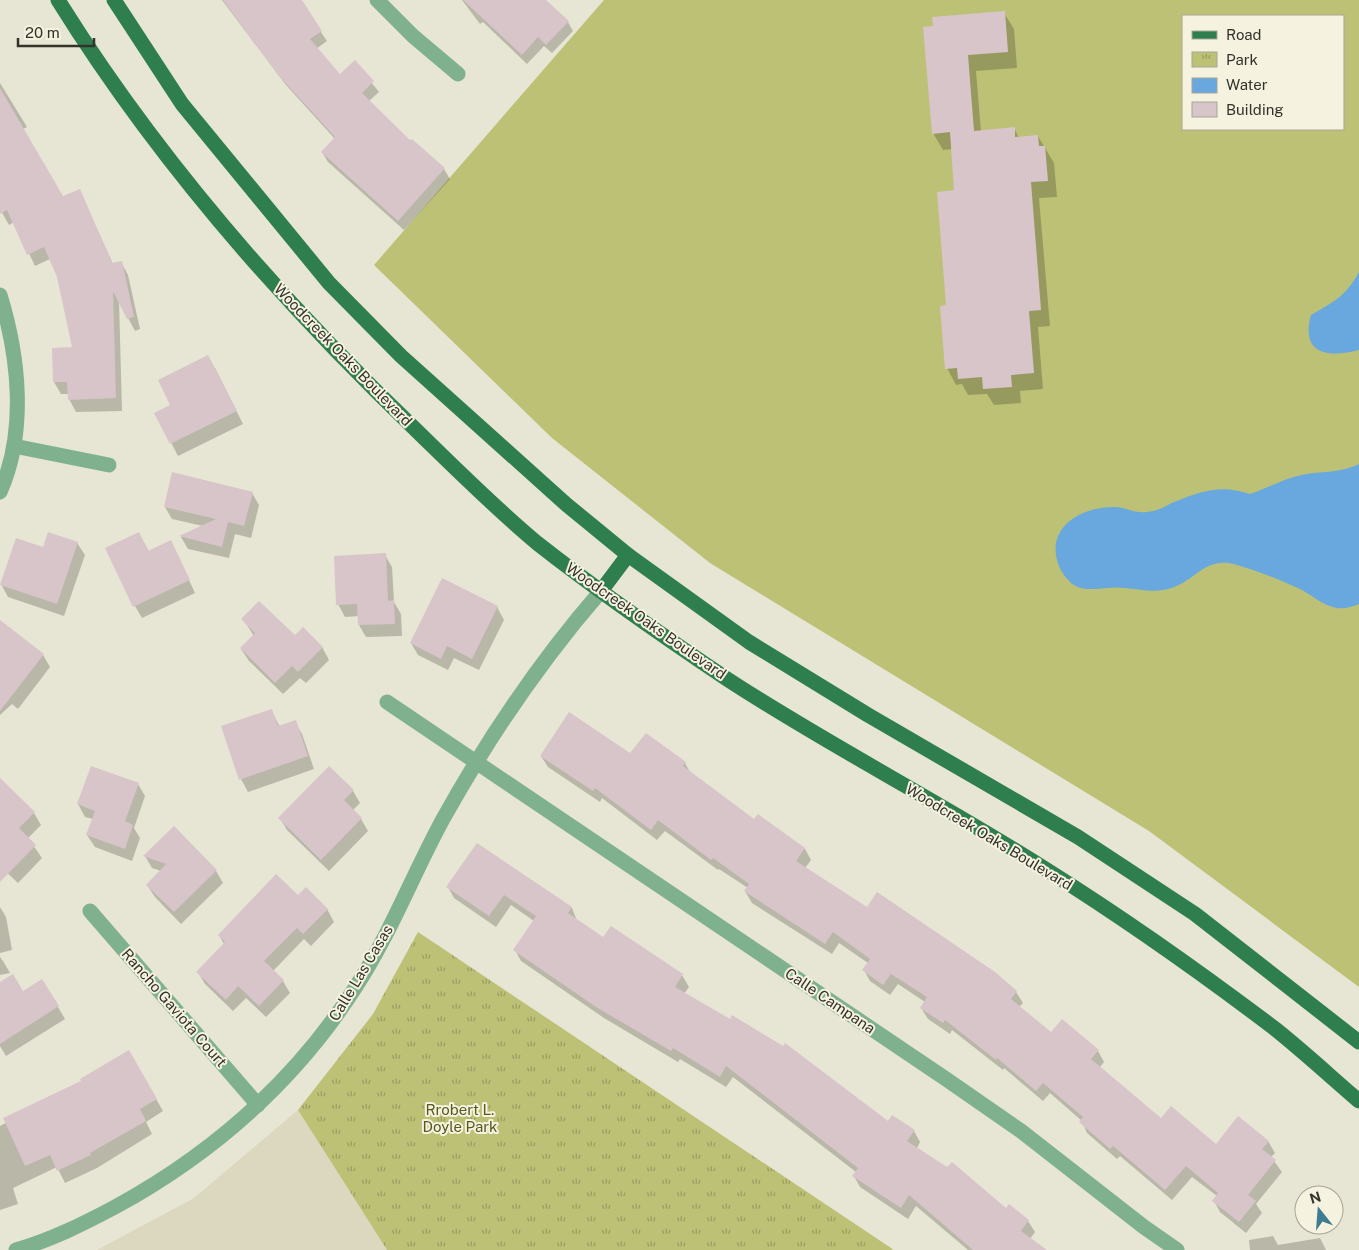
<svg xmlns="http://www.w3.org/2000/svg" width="1359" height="1250" viewBox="0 0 1359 1250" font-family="'Public Sans',sans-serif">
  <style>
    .built { fill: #dcd8bf }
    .grass { fill: #bdc176; fill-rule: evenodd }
    .park { fill: url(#park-tufts) }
    .water { fill: #68a8de }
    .shadow { fill: #0003 }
    .building { fill: #d8c5ca }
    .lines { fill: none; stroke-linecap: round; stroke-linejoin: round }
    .minor { stroke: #7fb18e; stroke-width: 15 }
    .major { stroke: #2e7f4d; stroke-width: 15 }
    .labels { text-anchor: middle; stroke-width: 4; stroke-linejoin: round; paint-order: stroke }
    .street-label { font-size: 15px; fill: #33322b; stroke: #f5f2e0 }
    .park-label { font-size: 15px; fill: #57591f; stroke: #f5f2e0 }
  </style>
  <defs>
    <pattern id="park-tufts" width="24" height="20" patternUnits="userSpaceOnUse" patternTransform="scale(1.25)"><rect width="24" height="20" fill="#bdc176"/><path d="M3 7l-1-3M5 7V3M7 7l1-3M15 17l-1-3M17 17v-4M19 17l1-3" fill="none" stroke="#9a9d61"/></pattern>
  </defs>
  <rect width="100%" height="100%" fill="#e7e5d3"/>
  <!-- built -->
  <polygon class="built" points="298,1110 387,1250 97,1250 194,1198"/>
  <!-- grass -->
  <path class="grass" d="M604 0H1359V987L1149 831 710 563 552 438 374 265ZM1183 16H1343V129H1183Z"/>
  <!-- park -->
  <polygon class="park" points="418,932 891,1248 893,1250 387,1250 298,1110 373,1014"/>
  <!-- water -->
  <g class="water">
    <path d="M1359 272V350C1329 358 1300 355 1311 315 1335 301 1345 297 1359 272Z"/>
    <path d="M1359 464V604C1352 607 1345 609 1337 608 1323 606 1312 595 1300 589 1280 580 1258 571 1237 565 1204 555 1195 583 1168 589 1152 593 1139 589 1124 588 1106 585 1083 596 1069 581 1059 571 1054 557 1056 543 1061 517 1093 506 1116 507 1130 508 1134 515 1153 511 1160 510 1167 505 1174 502 1201 491 1221 484 1250 494 1268 488 1283 479 1301 475 1321 471 1341 473 1359 464Z"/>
  </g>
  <!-- shadow -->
  <g class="shadow">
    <polygon points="222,0 299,0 327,41 316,49 340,76 355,62 379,92 369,101 410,142 412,140 444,169 450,179 404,230 328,162 322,152 335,139 286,85"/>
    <polygon points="462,0 544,0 568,22 573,31 552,53 544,46 527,64 483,22 480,24"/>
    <polygon points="1004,13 1014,29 1017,68 976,71 981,131 1014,128 1019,138 1038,136 1054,163 1057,197 1039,198 1050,326 1038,327 1043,389 1020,391 1021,403 994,405 987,394 968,395 962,384 956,385 947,368 947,307 955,192 952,149 943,150 933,133 925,29"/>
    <polygon points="0,83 27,127 23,129 63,198 79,190 113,264 121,262 128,275 140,329 135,331 119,301 122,411 76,412 69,399 69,394 61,394 54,382 73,348 58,276 50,259 35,266 14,222 9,225 0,209"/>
    <polygon points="215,368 243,424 178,456 156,413 172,406"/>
    <polygon points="252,493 259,505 251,538 235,534 229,558 188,549 181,537 203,526 172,519 165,507"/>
    <polygon points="139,533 149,552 177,554 195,593 142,618 135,606"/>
    <polygon points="77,543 85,555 64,616 8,597 1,584 44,549"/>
    <polygon points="385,555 392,567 394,602 401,614 402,636 366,637 359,625 359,616 345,617 338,604"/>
    <polygon points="497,607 504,620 479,670 454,658 448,670 418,655 411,643"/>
    <polygon points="243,619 322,647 329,660 306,683 300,678 283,694 249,661 241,649 254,636"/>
    <polygon points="0,621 43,655 50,667 18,709 12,704 0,715"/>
    <polygon points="271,710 280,727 295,722 302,734 314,769 248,792 241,779"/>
    <polygon points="630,755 685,763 691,774 755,821 805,849 811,860 805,868 867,909 1016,992 1023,1003 1019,1007 1051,1033 1098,1051 1104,1062 1100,1067 1161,1120 1216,1146 1268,1141 1275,1153 1271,1157 1282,1172 1256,1204 1262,1213 1246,1233 1220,1212 1214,1201 1217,1196 1192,1177 1172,1200 1120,1156 1117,1159 1087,1133 1082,1121 1050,1093 1043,1101 1004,1068 1003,1070 952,1030 950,1034 928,1019 921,1008 925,1002 898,984 890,995 870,981 864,970 868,963 839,943 832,954 752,903 745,891 748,888 719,869 718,870 665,831 657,840 602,798 600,802 548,767 541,756"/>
    <polygon points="138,784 145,796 134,828 140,838 132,861 95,847 87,835 93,819 85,817 78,804"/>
    <polygon points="0,785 34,813 41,825 28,838 42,858 18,883 0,866"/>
    <polygon points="353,791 360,803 353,810 361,819 368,831 329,871 287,830 280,818"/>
    <polygon points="477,845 572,908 577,921 604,939 682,975 689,987 684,994 888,1123 914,1131 920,1142 917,1148 1006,1210 1009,1206 1028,1221 1035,1232 1030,1239 1045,1250 968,1250 916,1206 908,1219 860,1187 854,1176 856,1172 733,1077 726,1087 680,1059 678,1062 604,1018 521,961 515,950 534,921 511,905 496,927 454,898 448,887"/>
    <polygon points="145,856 216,871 223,883 181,924 155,897 147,885 161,871 152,868"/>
    <polygon points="298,897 327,909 334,922 311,946 304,939 273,971 283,981 290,993 266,1017 246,998 233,1011 205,984 198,972 224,944 219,935"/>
    <polygon points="0,907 6,917 12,950 0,953"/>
    <polygon points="0,957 3,961 10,973 0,975"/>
    <polygon points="42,980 65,1019 6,1056 0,1046 0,984 23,992"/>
    <polygon points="129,1052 163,1111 146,1122 152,1134 97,1168 65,1183 57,1167 13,1188 18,1204 0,1210 0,1126 83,1082"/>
    <polygon points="1273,1236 1278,1245 1320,1238 1326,1250 1250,1250 1249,1240"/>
  </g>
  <!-- building -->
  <g class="building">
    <polygon points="223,0 302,0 322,31 310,39 340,74 355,60 374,81 362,93 410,140 412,139 445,168 398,221 321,152 335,137 278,75"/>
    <polygon points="463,0 546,0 569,21 546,45 538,37 522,55"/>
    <polygon points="1005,11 1008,52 968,55 974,131 1015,127 1015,137 1038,135 1039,146 1045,146 1048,181 1031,182 1041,310 1029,311 1034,373 1011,375 1012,387 983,389 982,377 958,379 957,368 945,369 940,306 946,305 937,192 954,190 950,132 932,134 923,27 933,26 932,17"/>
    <polygon points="0,88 63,196 80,189 112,263 122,261 134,317 127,319 113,291 116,398 68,400 67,382 53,382 52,348 72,347 57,277 44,247 27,255 7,210 0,214"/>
    <polygon points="208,355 237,411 170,444 154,413 170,405 158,380"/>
    <polygon points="172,472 253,492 244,526 228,522 222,547 179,536 216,519 164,507"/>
    <polygon points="48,532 78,542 57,604 0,585 16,538 43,547"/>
    <polygon points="139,532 148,551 171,540 190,580 133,607 105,548"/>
    <polygon points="386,553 388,601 394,600 395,624 358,625 357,604 336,605 334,556"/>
    <polygon points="442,578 498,606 472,659 447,646 441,659 410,643"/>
    <polygon points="259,601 295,635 303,627 323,647 298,672 292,666 275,683 240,648 255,633 241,619"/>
    <polygon points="0,620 44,654 0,711"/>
    <polygon points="272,709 278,726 296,720 308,756 239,780 221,726"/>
    <polygon points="569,712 630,753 646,733 686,762 683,766 754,819 758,814 805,848 796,861 867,907 877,892 995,972 1017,991 1011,999 1051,1032 1062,1019 1099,1050 1091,1059 1161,1118 1171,1106 1216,1144 1238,1116 1269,1141 1262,1149 1276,1160 1248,1195 1256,1201 1239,1222 1212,1201 1218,1193 1186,1166 1165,1190 1113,1146 1110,1149 1079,1122 1083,1117 1043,1083 1036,1091 997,1058 996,1060 945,1020 943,1023 920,1008 927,997 891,974 883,985 862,970 870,959 833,932 825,944 744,891 749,884 713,858 711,860 658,820 651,830 595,788 593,791 540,756"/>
    <polygon points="91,766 139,783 125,821 133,825 125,849 86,835 95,811 77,804"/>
    <polygon points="329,766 354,790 344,800 362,818 321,860 278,818"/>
    <polygon points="0,778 35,812 19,828 36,845 0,882"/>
    <polygon points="174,826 217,870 174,912 146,885 166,864 143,856"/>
    <polygon points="477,843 572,907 568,913 603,937 611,926 683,974 675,987 730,1019 732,1015 783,1046 785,1043 888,1121 892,1115 915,1130 907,1141 947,1167 952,1162 1006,1208 1009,1204 1029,1220 1021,1231 1047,1250 973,1250 909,1195 901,1208 852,1176 858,1168 726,1066 720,1077 673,1048 671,1051 596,1007 513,950 536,916 504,895 489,916 446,887"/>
    <polygon points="276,874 298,895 306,887 328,909 303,934 297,928 264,961 284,980 259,1006 238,986 226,1000 196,972 225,942 218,935"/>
    <polygon points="13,974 23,991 42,979 59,1006 0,1044 0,982"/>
    <polygon points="129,1050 157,1099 140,1109 146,1121 90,1153 91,1155 57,1171 50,1155 25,1166 3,1118 81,1081 80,1079"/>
  </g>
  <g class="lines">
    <!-- minor -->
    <g class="minor">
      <polyline points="377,0 413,36 458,74"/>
      <path d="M0 295C19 357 27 431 0 492"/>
      <polyline points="14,446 109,465"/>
      <polyline points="387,702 946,1079 1021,1131 1144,1227 1177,1250"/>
      <polyline points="90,911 258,1105"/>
      <path d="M16 1250C51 1240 83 1224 115 1207 212 1154 295 1081 355 988 390 935 413 874 443 819 487 740 542 659 601 591"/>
    </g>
    <!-- major -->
    <g class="major">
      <path d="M58 0C157 159 282 302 417 431 456 469 495 508 537 543 598 591 663 636 727 679 831 747 942 803 1047 870 1125 919 1200 972 1274 1028 1303 1051 1331 1077 1359 1101"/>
      <polyline points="114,0 182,104 329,283 401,356 567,505 628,555 749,642 868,715 1078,837 1195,914 1359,1042"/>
      <polyline points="601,591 628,555"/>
    </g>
  </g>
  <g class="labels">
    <!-- street labels -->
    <g class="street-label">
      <text transform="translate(343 355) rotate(46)" y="5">Woodcreek Oaks Boulevard</text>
      <text transform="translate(646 621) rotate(35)" y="5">Woodcreek Oaks Boulevard</text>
      <text transform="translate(989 837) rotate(31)" y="5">Woodcreek Oaks Boulevard</text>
      <text transform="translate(361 973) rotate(-59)" y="5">Calle Las Casas</text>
      <text transform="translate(830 1001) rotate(34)" y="5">Calle Campana</text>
      <text transform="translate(174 1008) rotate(49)" y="5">Rancho Gaviota Court</text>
    </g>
    <!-- park labels -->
    <g class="park-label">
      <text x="460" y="1115">Rrobert L.<tspan x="460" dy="17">Doyle Park</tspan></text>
    </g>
  </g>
  <!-- legend -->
  <rect x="1182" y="15" width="162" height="115" fill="#f5f2e0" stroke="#a7a598"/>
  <rect x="1192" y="31" width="25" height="8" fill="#2e7f4d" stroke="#a7a598"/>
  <text x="1226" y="40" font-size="15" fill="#33322b">Road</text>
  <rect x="1192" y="52" width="25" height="15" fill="url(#park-tufts)" stroke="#a7a598"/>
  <text x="1226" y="65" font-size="15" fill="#33322b">Park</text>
  <rect x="1192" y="78" width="25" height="15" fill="#68a8de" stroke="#a7a598"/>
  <text x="1226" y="90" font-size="15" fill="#33322b">Water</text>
  <rect x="1192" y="102" width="25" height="15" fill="#d8c5ca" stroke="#a7a598"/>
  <text x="1226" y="115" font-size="15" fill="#33322b">Building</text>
  <!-- north arrow -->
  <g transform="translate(1319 1210) rotate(343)"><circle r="24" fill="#f5f2e0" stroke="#a7a598"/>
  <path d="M0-4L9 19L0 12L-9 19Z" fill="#3e7c91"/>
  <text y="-8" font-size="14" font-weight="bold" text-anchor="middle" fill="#33322b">N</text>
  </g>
  <!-- scale -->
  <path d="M18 38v8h76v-8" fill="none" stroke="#33322b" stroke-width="2.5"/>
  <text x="25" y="38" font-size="15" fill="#33322b" stroke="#f5f2e0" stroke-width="4" paint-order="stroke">20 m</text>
</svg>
